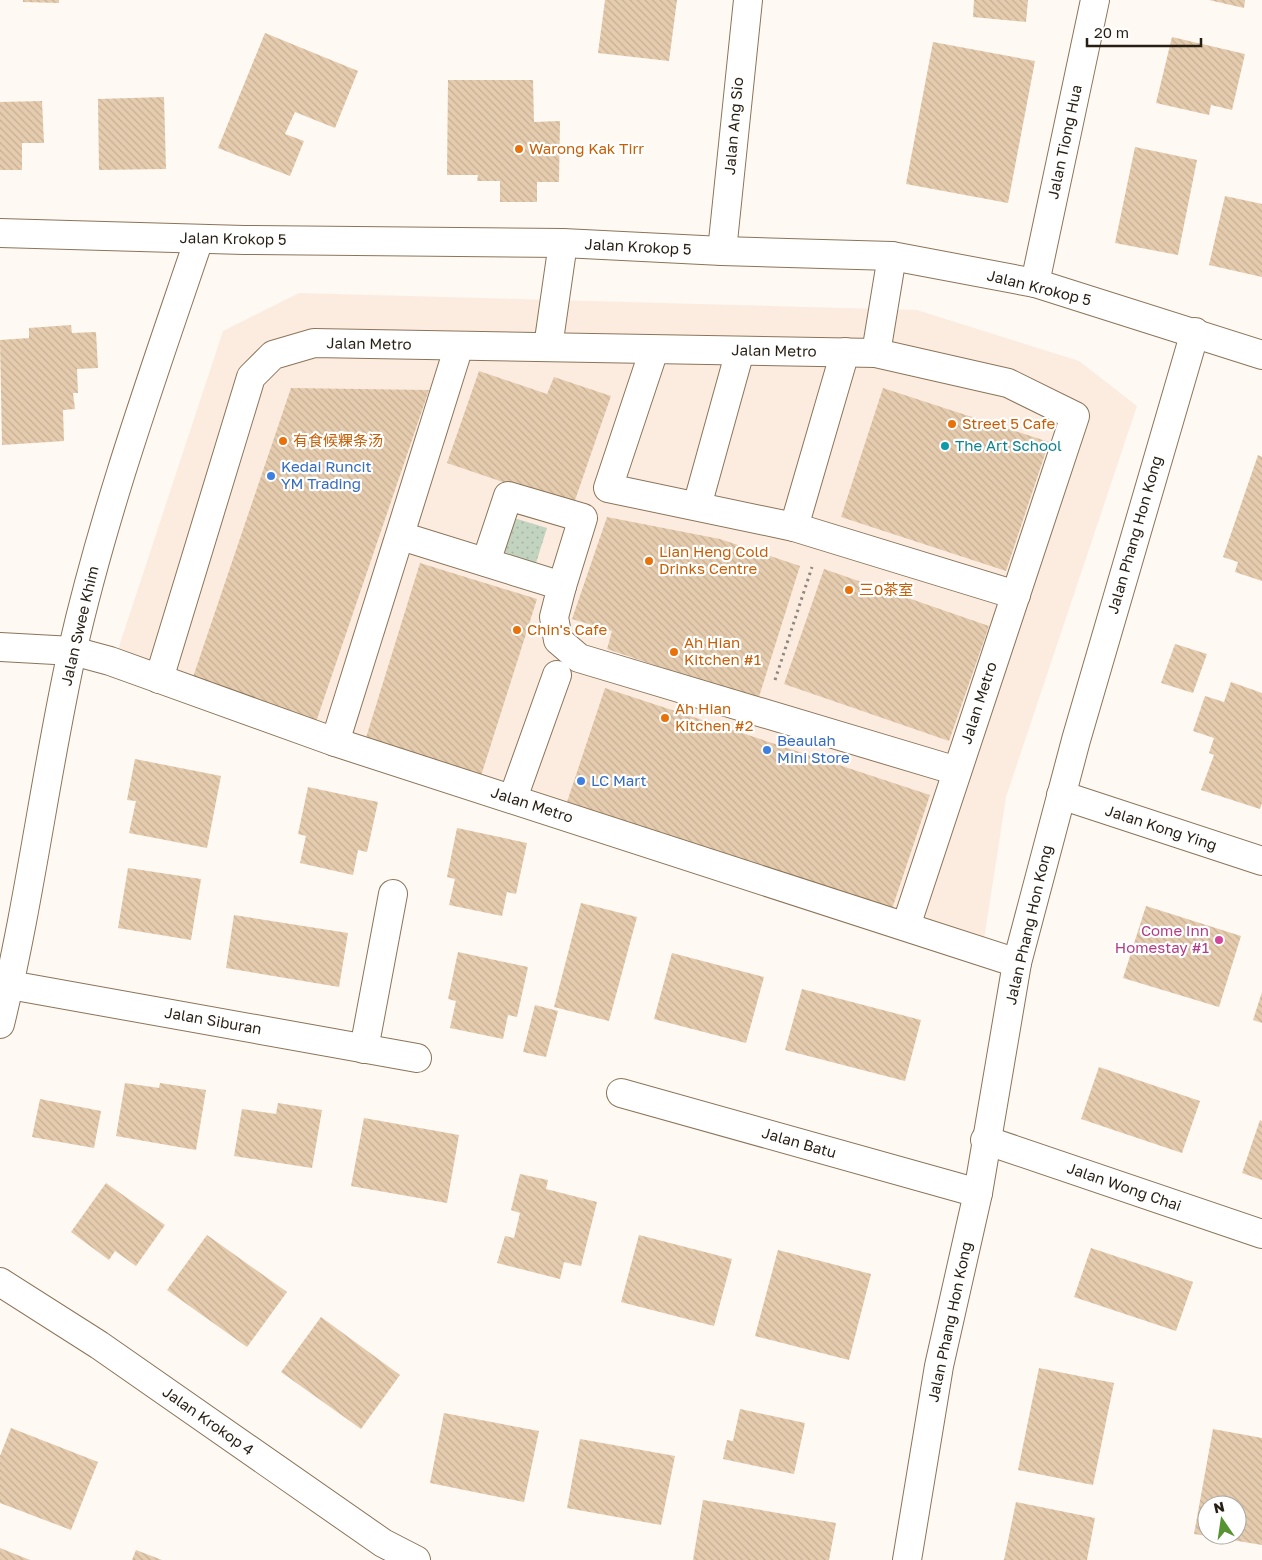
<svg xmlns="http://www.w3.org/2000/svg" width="1262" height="1560" viewBox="0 0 1262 1560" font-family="'Golos Text','Noto Sans SC',sans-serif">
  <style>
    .commercial { fill: #fcece0 }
    .garden { fill: url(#garden-dots) }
    .building { fill: url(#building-back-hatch) }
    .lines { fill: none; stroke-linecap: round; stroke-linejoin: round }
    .minor-casing { stroke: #8b7459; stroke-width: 30 }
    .path { stroke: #8f887f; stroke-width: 3; stroke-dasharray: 2.5 4; stroke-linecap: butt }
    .minor { stroke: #fff; stroke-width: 28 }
    .food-dot { fill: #e8710a; stroke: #fff; stroke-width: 2 }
    .culture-dot { fill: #0f9aa8; stroke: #fff; stroke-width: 2 }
    .shop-dot { fill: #3f7fe0; stroke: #fff; stroke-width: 2 }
    .hotel-dot { fill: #d1479c; stroke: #fff; stroke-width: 2 }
    .labels { text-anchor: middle; stroke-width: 4.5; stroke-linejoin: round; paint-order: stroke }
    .street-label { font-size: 15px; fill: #281f14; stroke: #fff }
    .food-label { font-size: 15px; fill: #c56008; stroke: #fff; text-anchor: start }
    .culture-label { font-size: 15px; fill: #0d838f; stroke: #fff; text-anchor: start }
    .shop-label { font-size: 15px; fill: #366cbe; stroke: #fff; text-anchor: start }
    .hotel-label { font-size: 15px; fill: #b23c85; stroke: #fff; text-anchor: end }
  </style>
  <defs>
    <pattern id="garden-dots" width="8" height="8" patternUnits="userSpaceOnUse" patternTransform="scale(1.25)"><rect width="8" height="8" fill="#c2d4c0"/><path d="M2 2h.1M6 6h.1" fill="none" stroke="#a7b6a4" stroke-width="1.8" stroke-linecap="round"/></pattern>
    <pattern id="building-back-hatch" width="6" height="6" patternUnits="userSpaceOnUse" patternTransform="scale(1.25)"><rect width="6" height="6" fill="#e6ccae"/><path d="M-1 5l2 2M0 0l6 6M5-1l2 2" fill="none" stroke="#c5af95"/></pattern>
  </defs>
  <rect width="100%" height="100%" fill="#fef9f3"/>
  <!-- commercial -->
  <polygon class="commercial" points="299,293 917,310 1079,361 1137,406 1006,797 981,959 109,677 223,331"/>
  <!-- garden -->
  <polygon class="garden" points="514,518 547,528 536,563 503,552"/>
  <!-- building -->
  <g class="building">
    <polygon points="23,0 59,0 59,3 23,2"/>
    <polygon points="605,0 677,0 669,61 598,53"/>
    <polygon points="974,0 1028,0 1026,22 973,17"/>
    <polygon points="1209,0 1245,0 1244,8"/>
    <polygon points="265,33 358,71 335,128 295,112 285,134 304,141 290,176 218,148"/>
    <polygon points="1172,37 1245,54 1232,110 1211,105 1209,115 1156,103"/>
    <polygon points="933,42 1035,61 1008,203 906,184"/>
    <polygon points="448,80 533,80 534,122 560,121 559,182 537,182 537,202 500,202 500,181 477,181 478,175 447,175"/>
    <polygon points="164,97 166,169 99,170 98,99"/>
    <polygon points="42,101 44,143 22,143 22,170 0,170 0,102"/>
    <polygon points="1135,147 1197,160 1178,255 1115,243"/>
    <polygon points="1225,196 1262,204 1262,277 1209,265"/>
    <polygon points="71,325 72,333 96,332 98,368 77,369 78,393 73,393 75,409 63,410 64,441 2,445 0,340 29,338 29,328"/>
    <polygon points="479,371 547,394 554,377 611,396 573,506 447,463"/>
    <polygon points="291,388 429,390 316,722 192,680"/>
    <polygon points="883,388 1049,442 1006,571 841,517"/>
    <polygon points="1258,455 1262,457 1262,581 1235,572 1238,562 1223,557"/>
    <polygon points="607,517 720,539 800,566 758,700 607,649 612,631 572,619"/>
    <polygon points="420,563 537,599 481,776 365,741"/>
    <polygon points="824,569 989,626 949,741 784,684"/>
    <polygon points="1175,644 1207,654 1193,693 1161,683"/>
    <polygon points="1231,682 1262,693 1262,803 1260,809 1201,790 1214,755 1209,753 1214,738 1193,731 1205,696 1224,702"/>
    <polygon points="605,688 930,795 892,909 567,802"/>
    <polygon points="135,759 221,776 207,848 129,833 136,801 127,800"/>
    <polygon points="308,787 378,802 367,852 358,850 353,875 300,863 306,836 298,834"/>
    <polygon points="457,828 527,843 516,894 507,892 502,916 449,905 455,879 447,877"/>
    <polygon points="128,868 201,879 191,940 118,928"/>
    <polygon points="581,903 637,917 609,1021 554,1007"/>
    <polygon points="1146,906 1241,936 1219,1007 1123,978"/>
    <polygon points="234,915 348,933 339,987 226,968"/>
    <polygon points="458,952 528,967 517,1017 508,1015 503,1039 450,1028 456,1001 448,999"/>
    <polygon points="672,953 764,977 746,1043 654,1019"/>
    <polygon points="802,989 921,1020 905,1081 785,1050"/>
    <polygon points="1262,992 1262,1023 1253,1020"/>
    <polygon points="535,1005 558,1011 546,1057 523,1052"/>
    <polygon points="1099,1067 1200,1101 1182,1153 1081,1119"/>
    <polygon points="125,1083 159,1088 160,1083 206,1090 196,1150 116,1136"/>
    <polygon points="40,1099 101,1111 94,1148 32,1137"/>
    <polygon points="278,1103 322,1110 312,1168 234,1156 242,1109 276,1114"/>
    <polygon points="364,1118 459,1135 447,1203 351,1186"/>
    <polygon points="1260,1120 1262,1121 1262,1180 1242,1173"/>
    <polygon points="520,1174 548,1180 546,1189 597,1202 581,1266 564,1262 560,1279 497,1263 505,1236 514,1238 520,1213 511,1210"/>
    <polygon points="106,1183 165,1225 136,1266 115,1251 109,1260 71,1232"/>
    <polygon points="207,1235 287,1292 247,1347 167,1290"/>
    <polygon points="639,1235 732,1259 714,1326 621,1302"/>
    <polygon points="1091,1248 1193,1282 1176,1331 1074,1297"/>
    <polygon points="778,1250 871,1274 849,1360 755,1336"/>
    <polygon points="321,1317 400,1375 361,1429 281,1372"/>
    <polygon points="1039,1368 1114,1383 1093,1485 1018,1470"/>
    <polygon points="740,1409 805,1423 794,1474 723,1459 727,1440 733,1441"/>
    <polygon points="444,1413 539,1431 524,1502 430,1483"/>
    <polygon points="11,1428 98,1462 71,1530 0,1503 0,1456"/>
    <polygon points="1213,1429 1262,1438 1262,1545 1208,1536 1237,1535 1237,1505 1207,1505 1207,1536 1194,1534"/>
    <polygon points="580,1439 675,1456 661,1525 567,1508"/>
    <polygon points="703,1500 836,1523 829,1560 693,1560"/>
    <polygon points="1016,1502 1095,1518 1087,1560 1004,1560"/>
    <polygon points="0,1548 30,1560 0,1560"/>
    <polygon points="136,1550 162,1560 132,1560"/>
  </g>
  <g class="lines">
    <defs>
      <g id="minor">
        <polyline points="0,233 244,240 563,243 722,251 892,256 1035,283 1262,355"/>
        <polyline points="722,251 748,0"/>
        <polyline points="1035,283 1095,0"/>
        <polyline points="548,347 563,243"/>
        <polyline points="654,350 608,488 794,527 845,352"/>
        <polyline points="876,353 892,256"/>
        <polyline points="697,506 740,351"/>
        <polyline points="794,527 1016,595"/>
        <polyline points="401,536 562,586 554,617 558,640 579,658 957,771"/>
        <polyline points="486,562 508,496 583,518 562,586"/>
        <polyline points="0,647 73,651 110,661 335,742 1017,963"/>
        <polyline points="159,679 251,377 273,355 314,343 876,353 1008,383 1075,416 906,926"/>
        <polyline points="335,742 459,346"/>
        <polyline points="1061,795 1262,861"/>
        <polyline points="513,798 557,675"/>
        <polyline points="10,985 417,1058"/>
        <path d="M0 1024C30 901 45 775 72 652 104 511 153 375 199 239"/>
        <polyline points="364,1049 393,894"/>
        <polyline points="621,1093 978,1193"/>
        <polyline points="985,1140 1262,1234"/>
        <polyline points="0,1282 99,1345 383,1543 416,1560"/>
        <polyline points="907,1560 939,1366 978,1193 1017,963 1076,740 1195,332"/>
      </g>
    </defs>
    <!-- minor casing -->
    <use href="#minor" class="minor-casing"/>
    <!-- path -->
    <polyline class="path" points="775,680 812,567"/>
    <!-- minor -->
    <use href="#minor" class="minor"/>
  </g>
  <!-- markers -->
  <g class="food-dot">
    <circle cx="519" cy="149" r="5"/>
    <circle cx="952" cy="424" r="5"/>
    <circle cx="283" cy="441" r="5"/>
    <circle cx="649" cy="561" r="5"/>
    <circle cx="849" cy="590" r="5"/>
    <circle cx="517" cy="630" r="5"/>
    <circle cx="674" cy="652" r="5"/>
    <circle cx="665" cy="718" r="5"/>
  </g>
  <circle class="culture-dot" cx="945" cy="446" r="5"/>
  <g class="shop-dot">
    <circle cx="271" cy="476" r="5"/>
    <circle cx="767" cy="750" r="5"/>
    <circle cx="581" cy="781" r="5"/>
  </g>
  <circle class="hotel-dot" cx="1219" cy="940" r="5"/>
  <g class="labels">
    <!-- street labels -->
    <g class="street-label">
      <text transform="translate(734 126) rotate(-85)" y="5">Jalan Ang Sio</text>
      <text transform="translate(1065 142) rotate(-78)" y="5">Jalan Tiong Hua</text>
      <text transform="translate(233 239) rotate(1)" y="5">Jalan Krokop 5</text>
      <text transform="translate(638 247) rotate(3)" y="5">Jalan Krokop 5</text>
      <text transform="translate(1039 288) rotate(14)" y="5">Jalan Krokop 5</text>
      <text transform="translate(369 344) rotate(1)" y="5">Jalan Metro</text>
      <text transform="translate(774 351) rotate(1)" y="5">Jalan Metro</text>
      <text transform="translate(1135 535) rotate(-74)" y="5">Jalan Phang Hon Kong</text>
      <text transform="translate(80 626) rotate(-77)" y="5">Jalan Swee Khim</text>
      <text transform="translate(979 703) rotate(-72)" y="5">Jalan Metro</text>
      <text transform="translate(532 805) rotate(18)" y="5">Jalan Metro</text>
      <text transform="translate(1161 828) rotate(18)" y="5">Jalan Kong Ying</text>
      <text transform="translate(1029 925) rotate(-77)" y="5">Jalan Phang Hon Kong</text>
      <text transform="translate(213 1021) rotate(10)" y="5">Jalan Siburan</text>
      <text transform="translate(799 1143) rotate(16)" y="5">Jalan Batu</text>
      <text transform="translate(1124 1187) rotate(19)" y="5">Jalan Wong Chai</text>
      <text transform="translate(950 1322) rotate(-78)" y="5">Jalan Phang Hon Kong</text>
      <text transform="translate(208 1421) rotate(35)" y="5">Jalan Krokop 4</text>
    </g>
    <!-- food labels -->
    <g class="food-label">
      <text x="529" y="154">Warong Kak Tirr</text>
      <text x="962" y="429">Street 5 Cafe</text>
      <text x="293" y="446">有食候粿条汤</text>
      <text x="659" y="557">Lian Heng Cold<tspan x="659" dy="17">Drinks Centre</tspan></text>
      <text x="859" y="595">三0茶室</text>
      <text x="527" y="635">Chin's Cafe</text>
      <text x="684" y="648">Ah Hian<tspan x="684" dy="17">Kitchen #1</tspan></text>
      <text x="675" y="714">Ah Hian<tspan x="675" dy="17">Kitchen #2</tspan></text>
    </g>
    <!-- culture labels -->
    <g class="culture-label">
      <text x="955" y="451">The Art School</text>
    </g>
    <!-- shop labels -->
    <g class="shop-label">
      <text x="281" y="472">Kedai Runcit<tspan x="281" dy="17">YM Trading</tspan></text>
      <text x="777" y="746">Beaulah<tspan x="777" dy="17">Mini Store</tspan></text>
      <text x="591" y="786">LC Mart</text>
    </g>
    <!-- hotel labels -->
    <g class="hotel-label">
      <text x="1209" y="936">Come Inn<tspan x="1209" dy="17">Homestay #1</tspan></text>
    </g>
  </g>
  <!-- north arrow -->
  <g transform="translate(1222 1520) rotate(347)"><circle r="24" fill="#ffffff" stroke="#a9a5a1"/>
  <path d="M0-4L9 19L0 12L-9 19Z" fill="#569332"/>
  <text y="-8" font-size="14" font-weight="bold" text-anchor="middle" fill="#281f14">N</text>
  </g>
  <!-- scale -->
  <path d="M1087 38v8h114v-8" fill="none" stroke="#281f14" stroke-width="2.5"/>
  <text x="1094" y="38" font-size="15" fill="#281f14" stroke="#ffffff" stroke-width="4" paint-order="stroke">20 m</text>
</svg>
